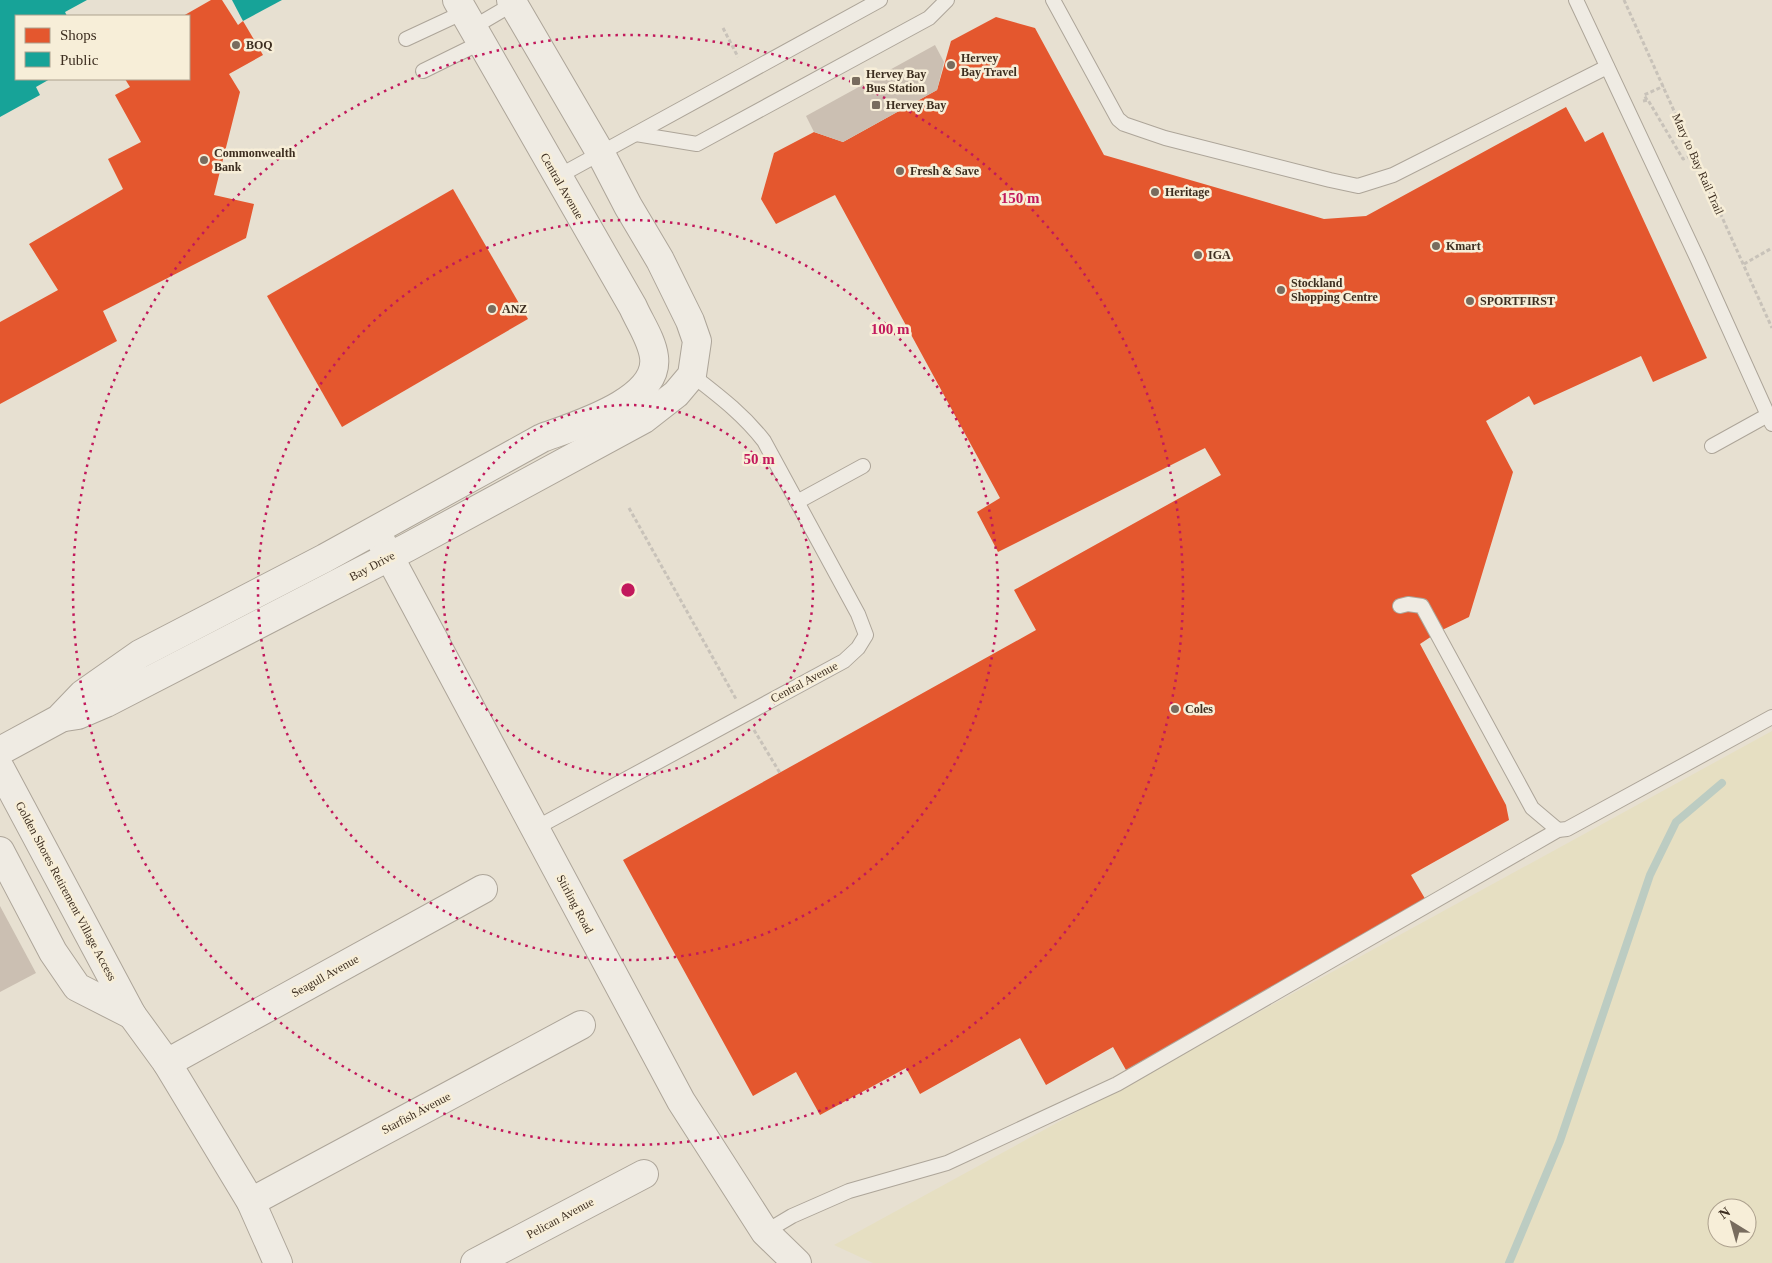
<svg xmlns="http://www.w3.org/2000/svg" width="1772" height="1263" viewBox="0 0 1772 1263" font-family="Georgia,serif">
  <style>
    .farmland { fill: #e6dfc2; fill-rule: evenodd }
    .shops { fill: #e4572e }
    .public { fill: #17a398 }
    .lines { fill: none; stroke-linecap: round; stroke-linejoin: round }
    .stream { stroke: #bcccc2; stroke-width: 8 }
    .building { fill: #cbbfb2 }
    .lane-casing { stroke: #ada599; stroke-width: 16 }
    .street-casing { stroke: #ada599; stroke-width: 30 }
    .path { stroke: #c8c2b9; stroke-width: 3; stroke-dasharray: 4 2.5; stroke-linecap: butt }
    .lane { stroke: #efebe3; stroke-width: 14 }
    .street { stroke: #efebe3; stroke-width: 28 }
    .ring { fill: none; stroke: #c2185b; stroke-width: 2.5; stroke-dasharray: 2.5 5 }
    .poi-dot { fill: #786c5e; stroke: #f7eed8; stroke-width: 2 }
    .labels { text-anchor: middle; stroke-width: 5; stroke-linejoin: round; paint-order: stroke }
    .poi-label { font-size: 12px; font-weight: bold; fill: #3d2e20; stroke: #f7eed8; text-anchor: start }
    .street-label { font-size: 12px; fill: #3d2e20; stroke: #f7eed8 }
    .centre { fill: #c2185b; stroke: #f7eed8; stroke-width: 2.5 }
    .ring-label { font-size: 15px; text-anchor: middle; font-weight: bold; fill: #c2185b; stroke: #f7eed8; stroke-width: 5; stroke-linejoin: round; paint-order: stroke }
  </style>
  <rect width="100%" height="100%" fill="#e7e0d1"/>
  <!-- farmland -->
  <path class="farmland" d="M1772 731V1263H873L834 1245ZM1717 1208H1747V1238H1717Z"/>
  <!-- shops -->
  <g class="shops">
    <polygon points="211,0 222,0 238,25 243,21 263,55 229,74 240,92 214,195 254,204 246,238 103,311 117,341 0,404 0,322 58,290 29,244 123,189 108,159 141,142 115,95 130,87 125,79 189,79 189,16 183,16"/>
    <polygon points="996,17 1035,28 1104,155 1324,219 1366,216 1566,107 1585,142 1603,132 1707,358 1653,382 1641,356 1534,405 1529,396 1486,421 1513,472 1469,617 1438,632 1420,644 1506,805 1509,820 1411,875 1427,902 1126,1070 1113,1047 1046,1085 1020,1038 920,1094 906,1068 820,1115 796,1072 753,1096 623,860 1036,630 1014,590 1221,475 1205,448 998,552 977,512 1000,498 835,195 776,224 761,199 774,153 814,132 843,142 937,90 951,41"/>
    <polygon points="453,189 528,319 342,427 267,296"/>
  </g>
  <!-- public -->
  <g class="public">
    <polygon points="0,0 87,0 65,12 67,16 16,16 16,79 50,79 36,87 40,95 0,117"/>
    <polygon points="232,0 282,0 243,21"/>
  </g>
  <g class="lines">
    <!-- stream -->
    <polyline class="stream" points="1509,1263 1560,1141 1650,875 1676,822 1722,783"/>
  </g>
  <!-- building -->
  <g class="building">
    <polygon points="935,45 944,62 937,90 843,142 814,132 806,116"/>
    <polygon points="0,906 36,973 0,992"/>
  </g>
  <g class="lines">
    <defs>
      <g id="lane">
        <polyline points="1053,0 1118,119 1124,124 1165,138 1330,180 1358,186 1393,175 1607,67"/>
        <polyline points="1576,0 1698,260 1772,424"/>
        <polyline points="472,28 513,4"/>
        <polyline points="406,39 464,12"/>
        <polyline points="423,71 480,43"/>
        <polyline points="636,134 697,144 929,18 947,0"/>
        <polyline points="557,177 880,0"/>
        <polyline points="1712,446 1768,415"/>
        <polyline points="797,502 863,466"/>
        <polyline points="1400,606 1408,604 1422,606 1532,808 1558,830"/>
        <path d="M534 829 844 661 858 648 866 635 858 614 764 441C743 414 719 396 692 375"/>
        <polyline points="765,1232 792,1216 849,1191 947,1163 1117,1084 1558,830 1567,829 1772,717"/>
      </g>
      <g id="street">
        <polyline points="381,541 681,1101 765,1232 797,1263"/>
        <polyline points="65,717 78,715 106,703 408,547 644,419 676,394 692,375 697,341 690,321 660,260 628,206 601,154 511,0"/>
        <path d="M0 751 59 719 83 694 140 654 325 558 542 438C574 426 660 401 654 357 652 340 640 323 633 307L457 0"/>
        <polyline points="0,768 132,1015 167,1063 251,1202 278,1263"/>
        <polyline points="0,851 53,952 77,987 132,1015"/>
        <polyline points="167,1063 483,889"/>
        <polyline points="251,1202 581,1025"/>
        <polyline points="475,1263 644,1174"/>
      </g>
    </defs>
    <!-- lane casing -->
    <use href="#lane" class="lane-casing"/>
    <!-- street casing -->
    <use href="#street" class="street-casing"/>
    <!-- path -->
    <g class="path">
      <polyline points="1624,0 1772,328"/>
      <polyline points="723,28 738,57"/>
      <polyline points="1647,100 1644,95 1664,86"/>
      <polyline points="1643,101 1648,100 1683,159 1693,155"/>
      <polyline points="1744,264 1772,248"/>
      <polyline points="629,508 736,699"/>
      <polyline points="754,730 780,773"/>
    </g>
    <!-- lane -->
    <use href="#lane" class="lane"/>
    <!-- street -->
    <use href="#street" class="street"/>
  </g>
  <!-- distance rings -->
  <g class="ring">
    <circle cx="628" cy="590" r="185"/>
    <circle cx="628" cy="590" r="370"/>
    <circle cx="628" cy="590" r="555"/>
  </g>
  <!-- markers -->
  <g class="poi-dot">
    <circle cx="236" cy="45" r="5"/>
    <circle cx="951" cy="65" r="5"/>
    <rect x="851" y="76" width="10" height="10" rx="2.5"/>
    <rect x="871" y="100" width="10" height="10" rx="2.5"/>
    <circle cx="204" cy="160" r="5"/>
    <circle cx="900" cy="171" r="5"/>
    <circle cx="1155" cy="192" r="5"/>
    <circle cx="1436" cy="246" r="5"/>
    <circle cx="1198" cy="255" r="5"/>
    <circle cx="1281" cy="290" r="5"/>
    <circle cx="1470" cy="301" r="5"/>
    <circle cx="492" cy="309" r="5"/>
    <circle cx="1175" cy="709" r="5"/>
  </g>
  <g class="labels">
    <!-- poi labels -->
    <g class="poi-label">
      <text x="246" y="49">BOQ</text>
      <text x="961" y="62">Hervey<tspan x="961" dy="14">Bay Travel</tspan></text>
      <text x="866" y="78">Hervey Bay<tspan x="866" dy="14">Bus Station</tspan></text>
      <text x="886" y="109">Hervey Bay</text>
      <text x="214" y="157">Commonwealth<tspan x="214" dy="14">Bank</tspan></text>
      <text x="910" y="175">Fresh &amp; Save</text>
      <text x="1165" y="196">Heritage</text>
      <text x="1446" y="250">Kmart</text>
      <text x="1208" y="259">IGA</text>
      <text x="1291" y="287">Stockland<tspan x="1291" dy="14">Shopping Centre</tspan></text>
      <text x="1480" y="305">SPORTFIRST</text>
      <text x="502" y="313">ANZ</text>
      <text x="1185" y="713">Coles</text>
    </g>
    <!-- street labels -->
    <g class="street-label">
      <text transform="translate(1698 164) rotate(66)" y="4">Mary to Bay Rail Trail</text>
      <text transform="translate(562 186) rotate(60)" y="4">Central Avenue</text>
      <text transform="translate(372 566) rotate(-28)" y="4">Bay Drive</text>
      <text transform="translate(804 682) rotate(-28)" y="4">Central Avenue</text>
      <text transform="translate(66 891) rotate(62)" y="4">Golden Shores Retirement Village Access</text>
      <text transform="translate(575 904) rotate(62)" y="4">Stirling Road</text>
      <text transform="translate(325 976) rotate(-29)" y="4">Seagull Avenue</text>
      <text transform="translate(416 1113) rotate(-28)" y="4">Starfish Avenue</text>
      <text transform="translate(560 1218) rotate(-28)" y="4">Pelican Avenue</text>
    </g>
  </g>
  <circle cx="628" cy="590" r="8" class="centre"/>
  <g class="ring-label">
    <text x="1020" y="203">150 m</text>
    <text x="890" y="334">100 m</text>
    <text x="759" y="464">50 m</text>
  </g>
  <!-- legend -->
  <rect x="15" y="15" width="175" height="65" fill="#f7eed8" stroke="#ada18e"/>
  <rect x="25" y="28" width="25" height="15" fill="#e4572e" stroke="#ada18e"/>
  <text x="60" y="40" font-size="15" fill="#3d2e20">Shops</text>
  <rect x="25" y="52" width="25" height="15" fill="#17a398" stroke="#ada18e"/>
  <text x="60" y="65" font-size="15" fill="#3d2e20">Public</text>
  <!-- north arrow -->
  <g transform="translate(1732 1223) rotate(323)"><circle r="24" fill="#f7eed8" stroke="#ada18e"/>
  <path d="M0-4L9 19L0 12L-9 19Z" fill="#786c5e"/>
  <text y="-8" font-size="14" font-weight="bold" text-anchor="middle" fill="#3d2e20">N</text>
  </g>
</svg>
